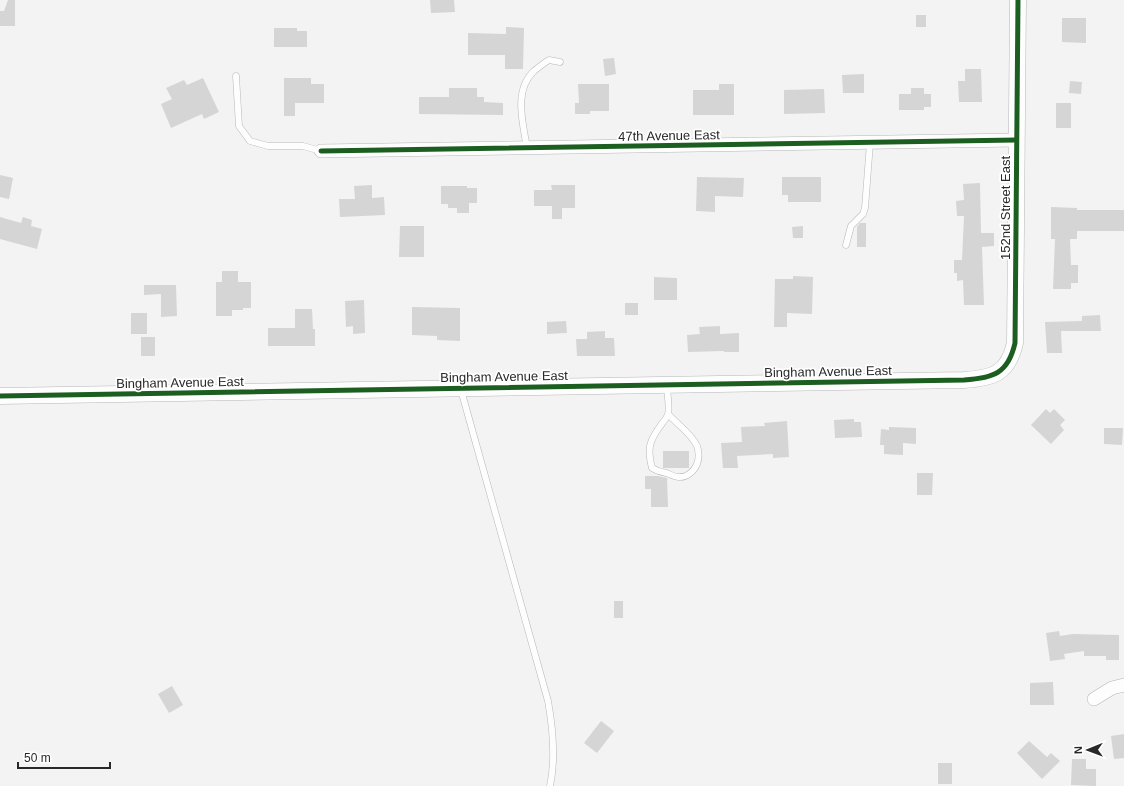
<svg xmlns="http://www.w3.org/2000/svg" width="1124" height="786" viewBox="0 0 1124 786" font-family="Arial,sans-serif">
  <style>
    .building { fill: #d5d5d5 }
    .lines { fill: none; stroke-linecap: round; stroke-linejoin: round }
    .service-casing { stroke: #b6b7b8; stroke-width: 7 }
    .minor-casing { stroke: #b6b7b8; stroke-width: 14 }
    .tertiary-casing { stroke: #b6b7b8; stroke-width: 17 }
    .service { stroke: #fdfdfd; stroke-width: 6 }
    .minor { stroke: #fdfdfd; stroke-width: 13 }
    .tertiary { stroke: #fdfdfd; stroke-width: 16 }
    .cycleway-casing { stroke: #fff; stroke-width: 8 }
    .cycleway { stroke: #1b5e20; stroke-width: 5 }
    .labels { text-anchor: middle; stroke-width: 3.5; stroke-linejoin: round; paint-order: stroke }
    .street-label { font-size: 13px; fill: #282829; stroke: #fff }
  </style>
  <rect width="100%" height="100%" fill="#f3f3f4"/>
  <!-- building -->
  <g class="building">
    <polygon points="8,0 15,0 15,26 0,26 0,11 4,11"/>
    <polygon points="430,0 454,0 455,12 431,13"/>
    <rect x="916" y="15" width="10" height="12"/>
    <polygon points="1062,18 1086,18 1086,43 1062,42"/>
    <polygon points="506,27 524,28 523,69 505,69 505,55 468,55 468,33 506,34"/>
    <polygon points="274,28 297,28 297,31 307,31 307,47 274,47"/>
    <polygon points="614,58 616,74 605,76 603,59"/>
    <polygon points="965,69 981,69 982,102 959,102 958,81 965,81"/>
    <polygon points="864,74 864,93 843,93 842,75"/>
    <polygon points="203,78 219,112 204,119 202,114 171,128 161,104 172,99 166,88 184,80 187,85"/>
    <polygon points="284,78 311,78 311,84 324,84 324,103 295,103 295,116 284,116"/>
    <polygon points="1070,81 1082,82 1081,94 1069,93"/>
    <polygon points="578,84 609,84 609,111 590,111 590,114 575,114 575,103 579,103"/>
    <polygon points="719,84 734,84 734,115 693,115 693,90 719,90"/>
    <polygon points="449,88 477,88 477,97 484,97 484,102 503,103 503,115 419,114 419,97 449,97"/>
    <polygon points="911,88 924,88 924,94 931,94 931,107 924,107 924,110 899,110 899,94 911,94"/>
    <polygon points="824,89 825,113 784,114 784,90"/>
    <rect x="1056" y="103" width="15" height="25"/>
    <polygon points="0,175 13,178 9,199 0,197"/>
    <polygon points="697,177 744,178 743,197 715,196 715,212 696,211"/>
    <polygon points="782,177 821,177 821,202 788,202 788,195 782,195"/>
    <polygon points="980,183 981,233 994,233 994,246 982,247 984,305 964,305 963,280 957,281 957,273 954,273 954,260 962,260 964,216 957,216 956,201 964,200 963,184"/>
    <polygon points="372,185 372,198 384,197 385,215 340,217 339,199 355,199 354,186"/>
    <polygon points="551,185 575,185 575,208 562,208 562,219 552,219 552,206 534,206 534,190 552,190"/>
    <polygon points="441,186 467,186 467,188 477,188 477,203 469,203 469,213 457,213 457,208 448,208 448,204 441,204"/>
    <polygon points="1051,207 1077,208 1077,210 1124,210 1124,231 1077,231 1077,239 1070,239 1071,265 1078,265 1078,283 1071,283 1071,289 1053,289 1055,239 1051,239"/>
    <polygon points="0,217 21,223 23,217 32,220 31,226 42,229 37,249 0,239"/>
    <polygon points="860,223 866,223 866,247 857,247 857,227"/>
    <polygon points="400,226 424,226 424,257 399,257"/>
    <polygon points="803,226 803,238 793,238 792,227"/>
    <polygon points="222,271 238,271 238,282 251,282 251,308 243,308 243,310 232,310 232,316 216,316 216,282 222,282"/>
    <polygon points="793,276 813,277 812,314 787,313 787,327 774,327 775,279 793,279"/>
    <polygon points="654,277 677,278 677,300 654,300"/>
    <polygon points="144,285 176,285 177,316 161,317 161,294 144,295"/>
    <polygon points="364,300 365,333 353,334 353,326 346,327 345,301"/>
    <rect x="625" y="303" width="13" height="12"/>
    <polygon points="412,307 460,308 460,341 437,340 437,336 412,335"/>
    <polygon points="295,309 312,309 313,329 315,329 315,346 268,346 268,328 295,328"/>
    <rect x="131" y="313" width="16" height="21"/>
    <polygon points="1100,315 1101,331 1061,331 1062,353 1047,353 1045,322 1082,321 1082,316"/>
    <polygon points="566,321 567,333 547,334 547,322"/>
    <polygon points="720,326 720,334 739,333 739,352 724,352 724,351 688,352 687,335 700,334 699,327"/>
    <polygon points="605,331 605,338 614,338 615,356 577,356 576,339 587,339 587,332"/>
    <rect x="141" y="337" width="14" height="19"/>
    <polygon points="1046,409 1050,413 1054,409 1065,420 1060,425 1064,430 1051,444 1031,425"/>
    <polygon points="854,419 854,422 861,422 862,437 835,438 834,420"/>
    <polygon points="787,421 789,457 773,458 773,454 737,456 738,468 723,468 721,443 742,442 741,427 765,426 764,423"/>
    <polygon points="889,427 916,428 916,444 903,443 903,455 884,454 884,445 880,445 881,429 889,430"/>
    <polygon points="1104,428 1123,428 1122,445 1104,444"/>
    <rect x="663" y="451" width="26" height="17"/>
    <polygon points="917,473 933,473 932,495 917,495"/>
    <polygon points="645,476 658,476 667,478 668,507 651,507 651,489 645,489"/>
    <rect x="614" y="601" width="9" height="17"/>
    <polygon points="1059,631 1060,636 1073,634 1119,635 1119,660 1106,660 1106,656 1084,656 1084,651 1064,654 1065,659 1050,661 1046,633"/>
    <polygon points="1053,682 1054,705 1030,705 1030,683"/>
    <polygon points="172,686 183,705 169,713 158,694"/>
    <polygon points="601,721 614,731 597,753 584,743"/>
    <polygon points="1124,734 1124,758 1114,759 1111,736"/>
    <polygon points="1029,741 1047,757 1051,753 1060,761 1042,779 1017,753"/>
    <polygon points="1072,759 1086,759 1086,769 1096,769 1096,786 1071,785"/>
    <rect x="938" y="763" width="14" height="21"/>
  </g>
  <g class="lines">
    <defs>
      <g id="service">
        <polyline points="236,76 239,126 250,141 268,146 303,146 321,151"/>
        <path d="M527 148C523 123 513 91 534 71 539 67 544 63 549 60L560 62"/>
        <polyline points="846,245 851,226 863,214 865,208 870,143"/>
        <path d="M667 386C667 393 670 409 668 414 667 418 663 422 661 425 649 441 647 449 652 468 657 471 661 472 666 473 670 474 674 477 678 477 686 478 694 472 697 464 699 459 699 452 697 446 692 434 677 424 668 414"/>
        <path d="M461 390 548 701C553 729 556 758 550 786"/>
      </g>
      <g id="minor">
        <polyline points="321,151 1016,140"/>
        <polyline points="1094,699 1112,688 1124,685"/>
      </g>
      <path id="tertiary" d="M0 396 964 380C993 378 1008 374 1015 343L1018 0"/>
    </defs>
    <!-- service casing -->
    <use href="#service" class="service-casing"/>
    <!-- minor casing -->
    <use href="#minor" class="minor-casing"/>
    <!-- tertiary casing -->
    <use href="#tertiary" class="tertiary-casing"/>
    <!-- service -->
    <use href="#service" class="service"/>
    <!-- minor -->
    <use href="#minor" class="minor"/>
    <!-- tertiary -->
    <use href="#tertiary" class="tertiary"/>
    <defs>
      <g id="cycleway">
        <polyline points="321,151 1016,140"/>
        <path d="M0 396 964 380C993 378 1008 374 1015 343L1018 0"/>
      </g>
    </defs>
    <!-- cycleway casing -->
    <use href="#cycleway" class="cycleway-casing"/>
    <!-- cycleway -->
    <use href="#cycleway" class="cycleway"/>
  </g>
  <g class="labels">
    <!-- street labels -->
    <g class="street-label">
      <text transform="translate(669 135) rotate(-1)" y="5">47th Avenue East</text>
      <text transform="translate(1005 208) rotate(-90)" y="5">152nd Street East</text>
      <text transform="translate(828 371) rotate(-1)" y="5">Bingham Avenue East</text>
      <text transform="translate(504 376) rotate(-1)" y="5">Bingham Avenue East</text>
      <text transform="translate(180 382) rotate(-1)" y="5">Bingham Avenue East</text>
    </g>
  </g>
  <!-- north arrow -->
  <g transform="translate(1088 750) rotate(269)" stroke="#ffffff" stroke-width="3" paint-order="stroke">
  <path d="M0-3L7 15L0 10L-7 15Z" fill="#282829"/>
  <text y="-6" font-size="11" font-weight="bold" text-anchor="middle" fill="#282829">N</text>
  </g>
  <!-- scale -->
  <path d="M18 762v6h92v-6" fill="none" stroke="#282829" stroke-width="2"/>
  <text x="24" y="762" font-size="12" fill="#282829" stroke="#ffffff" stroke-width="3" paint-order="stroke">50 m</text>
</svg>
